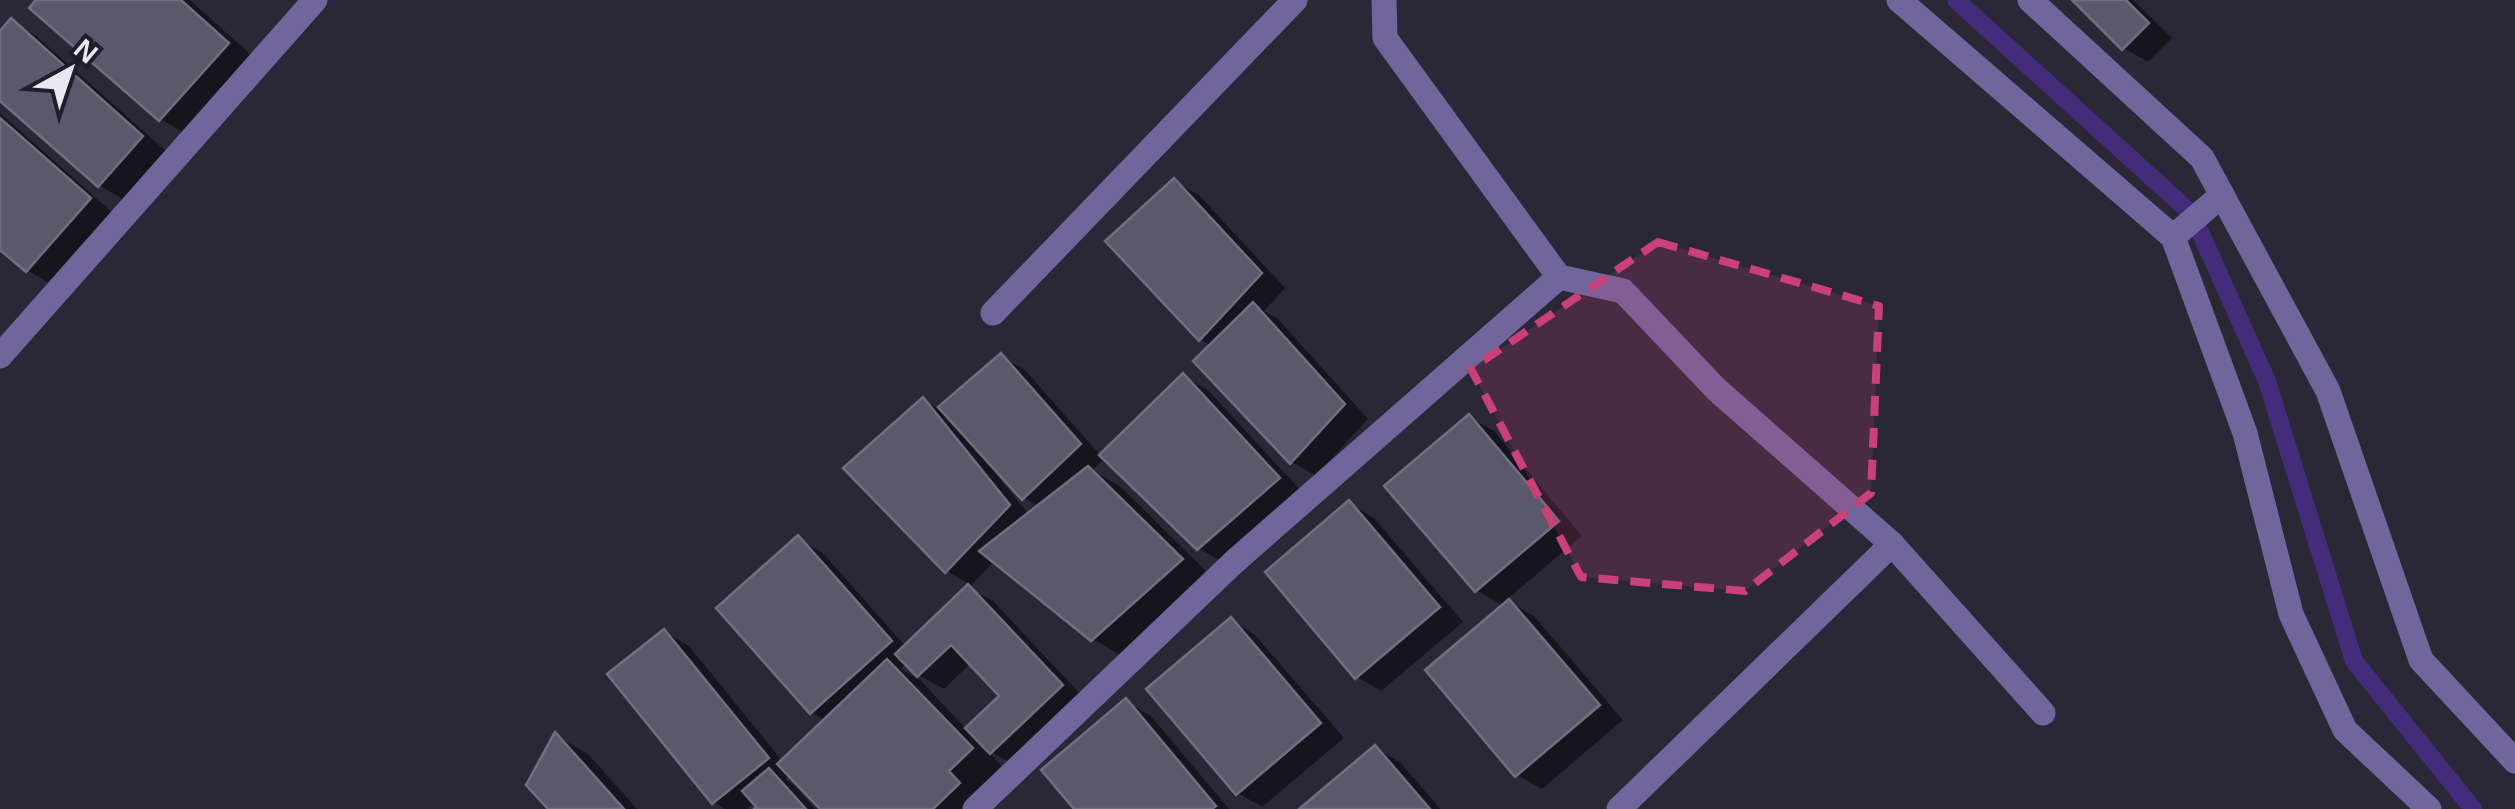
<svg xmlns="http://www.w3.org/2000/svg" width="2515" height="809" viewBox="0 0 2515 809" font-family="Helvetica,sans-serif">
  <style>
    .shadow { fill: #0007; fill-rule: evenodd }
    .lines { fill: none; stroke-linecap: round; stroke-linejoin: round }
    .stream { stroke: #442c7b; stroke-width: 18 }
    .building { fill: #5c586b; stroke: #726e82; stroke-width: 2.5 }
    .minor { stroke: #71669c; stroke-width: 25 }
    .marked { fill: #ca4179; fill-opacity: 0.2; stroke: #ca4179; stroke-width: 8; stroke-dasharray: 20 12; stroke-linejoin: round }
  </style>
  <rect width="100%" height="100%" fill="#2a2737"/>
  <!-- shadow -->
  <g class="shadow">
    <polygon points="39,0 190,0 260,63 193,138 160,119"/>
    <polygon points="2076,0 2133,0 2172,38 2148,62 2124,48"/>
    <polygon points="12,22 36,36 166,151 124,200 99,185 0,98 0,35"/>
    <polygon points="0,113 114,214 52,285 27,270 0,247"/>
    <polygon points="1174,181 1199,195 1285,288 1264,311 1278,319 1368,419 1316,476 1292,462 1212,346 1200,339"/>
    <path d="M1001 356 1025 370 1101 456 1183 376 1208 390 1303 493 1223 562 1198 548 1105 458 1092 470 1121 487 1214 579 1125 658 1093 639 995 560 969 588 993 601 1086 700 1016 766 988 750 1003 768 984 809H823L791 775 785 779 794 785 815 809H758L755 803 747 809H725L714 802 664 632 689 646 783 762 826 721 811 712 798 539 823 553 906 647 971 585 947 571 924 400 939 409ZM995 466 1024 498 1040 507 1029 515 992 469ZM907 663 919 675 944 689 971 663 1002 696 967 730 920 680 901 669Z"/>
    <polygon points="1469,417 1494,431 1582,536 1506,600 1534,616 1623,720 1542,789 1517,775 1504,606 1476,590"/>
    <polygon points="1349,503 1374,518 1463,622 1381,691 1357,677"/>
    <polygon points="1231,620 1255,635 1344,738 1262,807 1238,793"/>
    <polygon points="1126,702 1151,716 1229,809 1077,809"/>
    <polygon points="556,736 588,754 637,809 551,809"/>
    <polygon points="1375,748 1400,762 1440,809 1303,809"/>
  </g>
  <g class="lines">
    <!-- stream -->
    <polyline class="stream" points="1956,0 2192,214 2267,381 2354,661 2473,809"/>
  </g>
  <!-- building -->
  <g class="building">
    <polygon points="36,0 181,0 229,43 159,121 29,8"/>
    <polygon points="2072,0 2126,0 2149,23 2122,50"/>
    <polygon points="11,18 143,136 98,187 0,101 0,31"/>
    <polygon points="0,118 91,198 26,272 0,250"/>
    <polygon points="1174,178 1262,273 1199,341 1105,241"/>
    <polygon points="1253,302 1345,404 1290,464 1193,361"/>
    <polygon points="1001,353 1081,444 1022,500 938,407"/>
    <polygon points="1183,373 1280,478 1197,550 1099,455"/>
    <polygon points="923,397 1010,505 945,573 843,468"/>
    <polygon points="1469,414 1559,521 1475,592 1384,486"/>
    <polygon points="1088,466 1183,559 1091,641 979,551"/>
    <polygon points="1349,500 1440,607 1355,679 1265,572"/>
    <polygon points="798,535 892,641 810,714 716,608"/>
    <polygon points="968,584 1063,685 990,754 965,728 999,696 951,645 917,677 895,654"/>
    <polygon points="1509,599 1600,705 1515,777 1425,670"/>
    <polygon points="1231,617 1321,723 1236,795 1146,689"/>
    <polygon points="664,629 769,758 712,804 607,674"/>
    <polygon points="887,659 973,748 949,771 960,783 933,809 820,809 777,764"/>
    <polygon points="1126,698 1216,806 1212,809 1074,809 1041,770"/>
    <polygon points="555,732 624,809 548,809 526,785"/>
    <polygon points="1375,745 1430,809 1299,809"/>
    <polygon points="769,768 806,809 754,809 756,807 742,791"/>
  </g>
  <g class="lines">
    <!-- minor -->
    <g class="minor">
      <polyline points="1384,0 1385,38 1559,277 1623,291 1716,389 1892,544 2043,713"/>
      <polyline points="1899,0 2173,237 2245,433 2291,614 2345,730 2429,809"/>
      <polyline points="2030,0 2202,158 2328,391 2421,660 2515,761"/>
      <polyline points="2173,237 2222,195"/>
      <polyline points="993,313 1295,0"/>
      <polyline points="0,356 315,0"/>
      <polyline points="975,809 1234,562 1559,277"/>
      <polyline points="1619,809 1892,544"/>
    </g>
  </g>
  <!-- marked area -->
  <path class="marked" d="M1658 242 1879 306 1871 493 1745 591 1581 577 1471 369Z"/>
  <!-- north arrow -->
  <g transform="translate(70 70) rotate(40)" stroke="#201d2d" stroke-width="8" paint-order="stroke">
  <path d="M0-8L18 38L0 25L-18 38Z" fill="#e8e7f2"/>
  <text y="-15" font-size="28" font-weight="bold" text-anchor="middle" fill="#e8e7f2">N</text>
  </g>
</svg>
